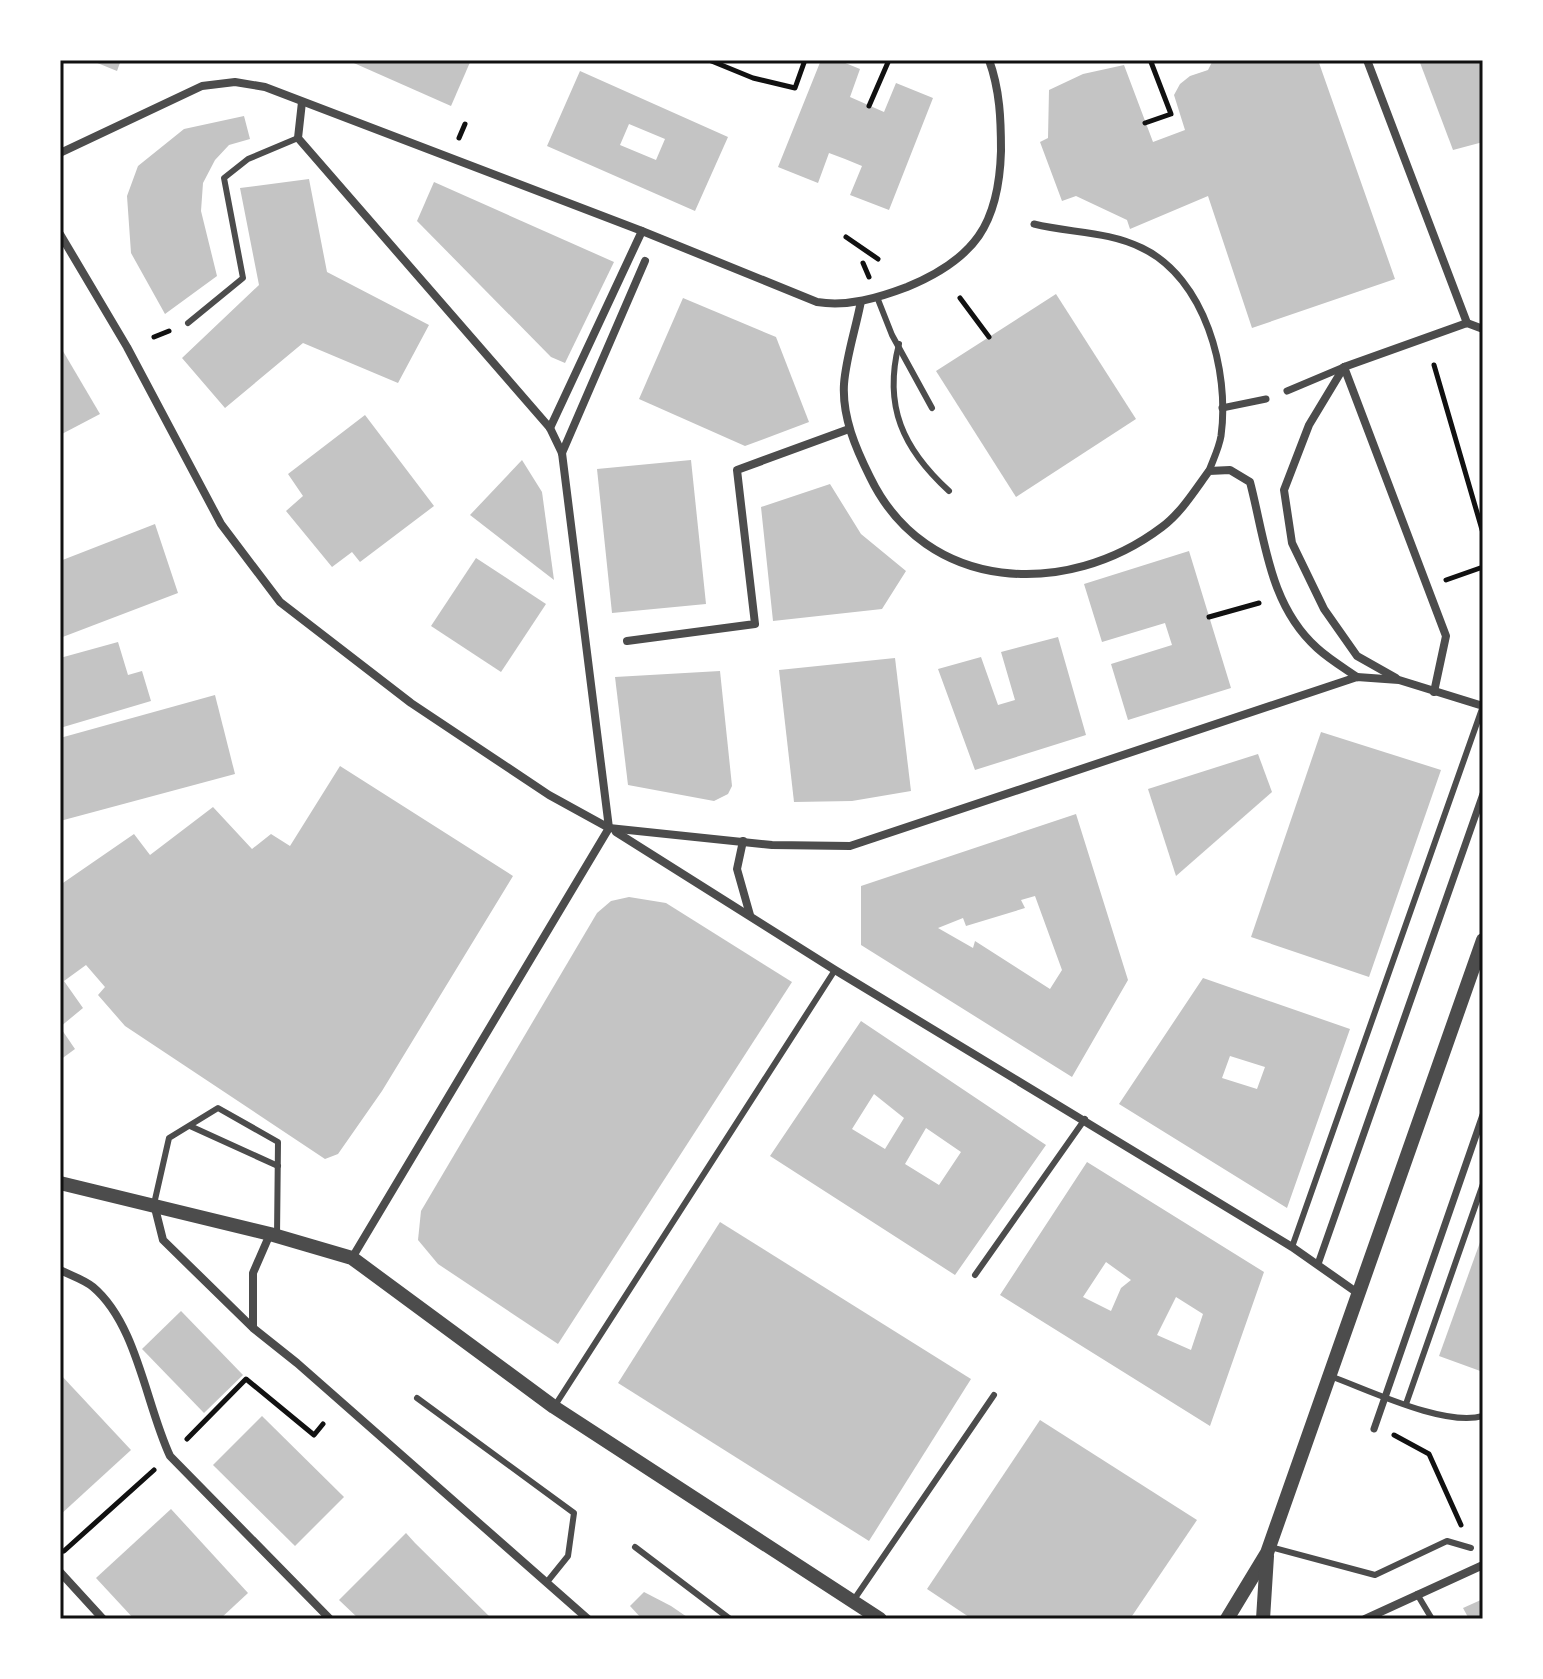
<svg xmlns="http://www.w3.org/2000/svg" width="1543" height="1679" viewBox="0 0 1543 1679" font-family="Jost,sans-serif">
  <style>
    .building { fill: #c4c4c4; fill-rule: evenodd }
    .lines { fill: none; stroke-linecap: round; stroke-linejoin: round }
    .path { stroke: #111; stroke-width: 5 }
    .service { stroke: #4c4c4c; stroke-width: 6 }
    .pedestrian { stroke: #4c4c4c; stroke-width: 7 }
    .minor { stroke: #4c4c4c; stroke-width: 8 }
    .tertiary { stroke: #4c4c4c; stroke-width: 14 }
    .neatline { fill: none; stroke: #111; stroke-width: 3 }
  </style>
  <rect width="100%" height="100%" fill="#fff"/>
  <!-- building -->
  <g class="building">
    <polygon points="90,60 121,60 117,71"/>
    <polygon points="347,60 471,60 451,106"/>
    <polygon points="821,60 838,60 860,69 850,97 884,112 896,83 933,98 889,210 850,195 862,166 845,159 829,153 818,183 778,167"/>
    <polygon points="1213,60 1318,60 1395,279 1252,328 1208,196 1130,229 1127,220 1076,196 1062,201 1040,142 1048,138 1049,90 1083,74 1124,65 1153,142 1185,130 1174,95 1180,84 1190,76 1208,70"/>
    <polygon points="1419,60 1483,60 1483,142 1453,150"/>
    <path d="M580 71 728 137 695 211 547 146ZM629 124 665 139 656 160 620 145Z"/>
    <polygon points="244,116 250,139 229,145 215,160 203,183 201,211 217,276 165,314 131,253 127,196 138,166 184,129"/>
    <polygon points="309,179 327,272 429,325 398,383 303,343 225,408 182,358 259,285 240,188"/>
    <polygon points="434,182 614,262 565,363 551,357 417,221"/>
    <polygon points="1056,294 1136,419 1016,497 936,371"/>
    <polygon points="683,298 776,337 809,422 745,446 639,399"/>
    <polygon points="60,346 100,414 60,435"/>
    <polygon points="365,415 434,506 360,562 352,552 332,567 286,511 303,496 288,474"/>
    <polygon points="522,460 542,492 554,580 470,515"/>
    <polygon points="691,460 706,604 612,613 597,469"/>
    <polygon points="830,484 861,534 906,571 882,609 773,621 761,507"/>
    <polygon points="155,524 178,593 60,638 60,561"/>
    <polygon points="1189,551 1231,688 1128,720 1111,664 1172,645 1165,623 1102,642 1084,584"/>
    <polygon points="476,558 546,604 501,672 431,626"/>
    <polygon points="1058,637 1086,735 975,770 938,669 981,657 998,705 1015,700 1001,652"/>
    <polygon points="118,642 128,675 142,671 151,701 60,728 60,658"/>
    <polygon points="895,658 911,791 852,801 794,802 779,670"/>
    <polygon points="720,671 732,786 728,794 714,801 628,785 615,677"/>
    <polygon points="215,695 235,774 60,821 60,738"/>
    <polygon points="1321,732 1441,770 1369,977 1251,937"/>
    <polygon points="1258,754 1272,792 1176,876 1148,789"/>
    <polygon points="340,766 513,876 382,1091 338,1154 325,1159 125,1026 98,995 105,987 86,965 64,981 83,1008 60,1027 60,885 134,834 150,855 213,807 252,849 271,834 290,846"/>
    <path d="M1076 814 1128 980 1072 1077 861 945V886ZM1035 896 1062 970 1050 989 975 941 973 948 938 928 963 918 966 926 1025 908 1021 900Z"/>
    <polygon points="629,897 666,903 792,982 558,1344 438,1264 418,1240 421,1211 597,913 611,901"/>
    <path d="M1203 978 1350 1029 1287 1208 1119 1104ZM1230 1056 1265 1067 1257 1089 1222 1078Z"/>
    <path d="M861 1021 1046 1145 955 1275 770 1156ZM874 1094 904 1118 885 1149 852 1129ZM926 1128 961 1152 939 1185 905 1164Z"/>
    <polygon points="60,1027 75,1049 60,1060"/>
    <path d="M1087 1162 1264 1272 1210 1426 1000 1295ZM1106 1262 1131 1280 1121 1288 1111 1311 1083 1297ZM1176 1297 1203 1314 1191 1350 1157 1335Z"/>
    <polygon points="720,1222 971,1379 869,1541 618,1383"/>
    <polygon points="1483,1234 1483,1372 1439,1356"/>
    <polygon points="181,1311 243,1375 204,1413 142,1349"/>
    <polygon points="60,1374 131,1450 60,1515"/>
    <polygon points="262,1416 344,1497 295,1546 213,1465"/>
    <polygon points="1040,1420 1197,1520 1130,1619 972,1619 927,1589"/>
    <polygon points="171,1509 248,1593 220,1619 134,1619 96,1578"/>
    <polygon points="406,1533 415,1543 492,1619 359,1619 339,1600"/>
    <polygon points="644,1592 671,1606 690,1619 642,1619 630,1606"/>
    <polygon points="1483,1599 1483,1619 1469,1619 1463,1608"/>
  </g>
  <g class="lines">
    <!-- path -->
    <g class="path">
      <polyline points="709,60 753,78 795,88 805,60"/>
      <polyline points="869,106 889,60"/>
      <polyline points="1145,123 1171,114 1151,62 1155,60"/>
      <polyline points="459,138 465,124"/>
      <polyline points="846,237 878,259"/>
      <polyline points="863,263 869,277"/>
      <polyline points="960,298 989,337"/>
      <polyline points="154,337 169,331"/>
      <polyline points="1434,365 1483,533"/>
      <polyline points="1446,580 1483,567"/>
      <polyline points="1209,617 1259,603"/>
      <polyline points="1394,1435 1429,1454 1461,1525"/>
      <polyline points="187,1439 246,1379 314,1435 323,1424"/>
      <polyline points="64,1551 154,1470"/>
    </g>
    <!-- service -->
    <g class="service">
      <polyline points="877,297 892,335 932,408"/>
      <polyline points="188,323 243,278 224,178 248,159 298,138"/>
      <path d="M899 344C883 406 903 449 949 491"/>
      <polyline points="190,1126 278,1166"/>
      <polyline points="154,1204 169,1138 218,1108 278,1142 277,1236"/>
      <polyline points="1292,1247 1483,706"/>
      <polyline points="975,1275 1085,1119"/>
      <path d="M1330 1376C1369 1390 1444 1427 1483 1416"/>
      <polyline points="417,1398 574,1513 568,1556 547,1582"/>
      <polyline points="1406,1404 1483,1184"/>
      <polyline points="554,1407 835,970"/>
      <polyline points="635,1547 730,1619"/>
      <polyline points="1270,1547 1375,1575 1447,1541 1471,1548"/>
      <polyline points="1417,1594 1432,1619"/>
      <polyline points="853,1601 994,1395"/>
    </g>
    <!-- pedestrian -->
    <g class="pedestrian">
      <path d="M1034 224C1070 233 1108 231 1142 248 1205 278 1230 371 1221 436 1219 448 1213 460 1209 471"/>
      <polyline points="1287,391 1344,367"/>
      <polyline points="1222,408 1266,399"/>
      <polyline points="1318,1264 1483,794"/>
      <polyline points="1374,1429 1483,1115"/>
    </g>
    <!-- minor -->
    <g class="minor">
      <polyline points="1367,60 1467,323"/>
      <polyline points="302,102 298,138 550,428 562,453 609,828"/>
      <path d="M60 153 202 86 235 82 265 87 642 231 817 302C848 307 878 298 907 287 975 259 999 224 1001 151 1001 120 1000 90 989 60"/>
      <polyline points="60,234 127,347 221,524 280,602 411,703 549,795 609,828 772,845 850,846 1357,677 1399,680 1483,706"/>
      <path d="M861 301C856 328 846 357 844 384 842 417 856 449 870 477 926 593 1067 599 1162 527 1181 513 1195 490 1209 471L1230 470 1250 482C1265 539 1269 605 1317 648 1329 659 1344 668 1357 677"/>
      <polyline points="1344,367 1446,636 1434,692"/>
      <polyline points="550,428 642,231"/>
      <polyline points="562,453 645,261"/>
      <polyline points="627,641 755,624 737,470 849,429"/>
      <polyline points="1396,678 1357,656 1324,609 1292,543 1284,490 1309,425 1344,367 1467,323 1483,329"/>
      <polyline points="616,832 835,970 1292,1247 1359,1294"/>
      <polyline points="743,841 737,869 750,915"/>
      <polyline points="154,1204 163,1240 253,1328 297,1363 588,1619"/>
      <polyline points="352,1258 609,828"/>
      <path d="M60 1270C70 1275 85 1280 93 1287 137 1324 146 1405 170 1456L330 1619"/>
      <polyline points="253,1327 253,1273 270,1234"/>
      <polyline points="60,1572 103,1619"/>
      <polyline points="1365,1619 1483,1565"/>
    </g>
    <!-- tertiary -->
    <g class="tertiary">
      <polyline points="60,1183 270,1234 352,1258 554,1407 880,1619"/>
      <polyline points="1227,1619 1267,1553 1483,940"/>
      <polyline points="1263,1619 1267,1556"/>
    </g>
  </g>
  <!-- border -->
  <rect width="1543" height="1679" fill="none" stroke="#ffffff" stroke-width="124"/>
  <rect x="62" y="62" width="1419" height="1555" class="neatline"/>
</svg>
